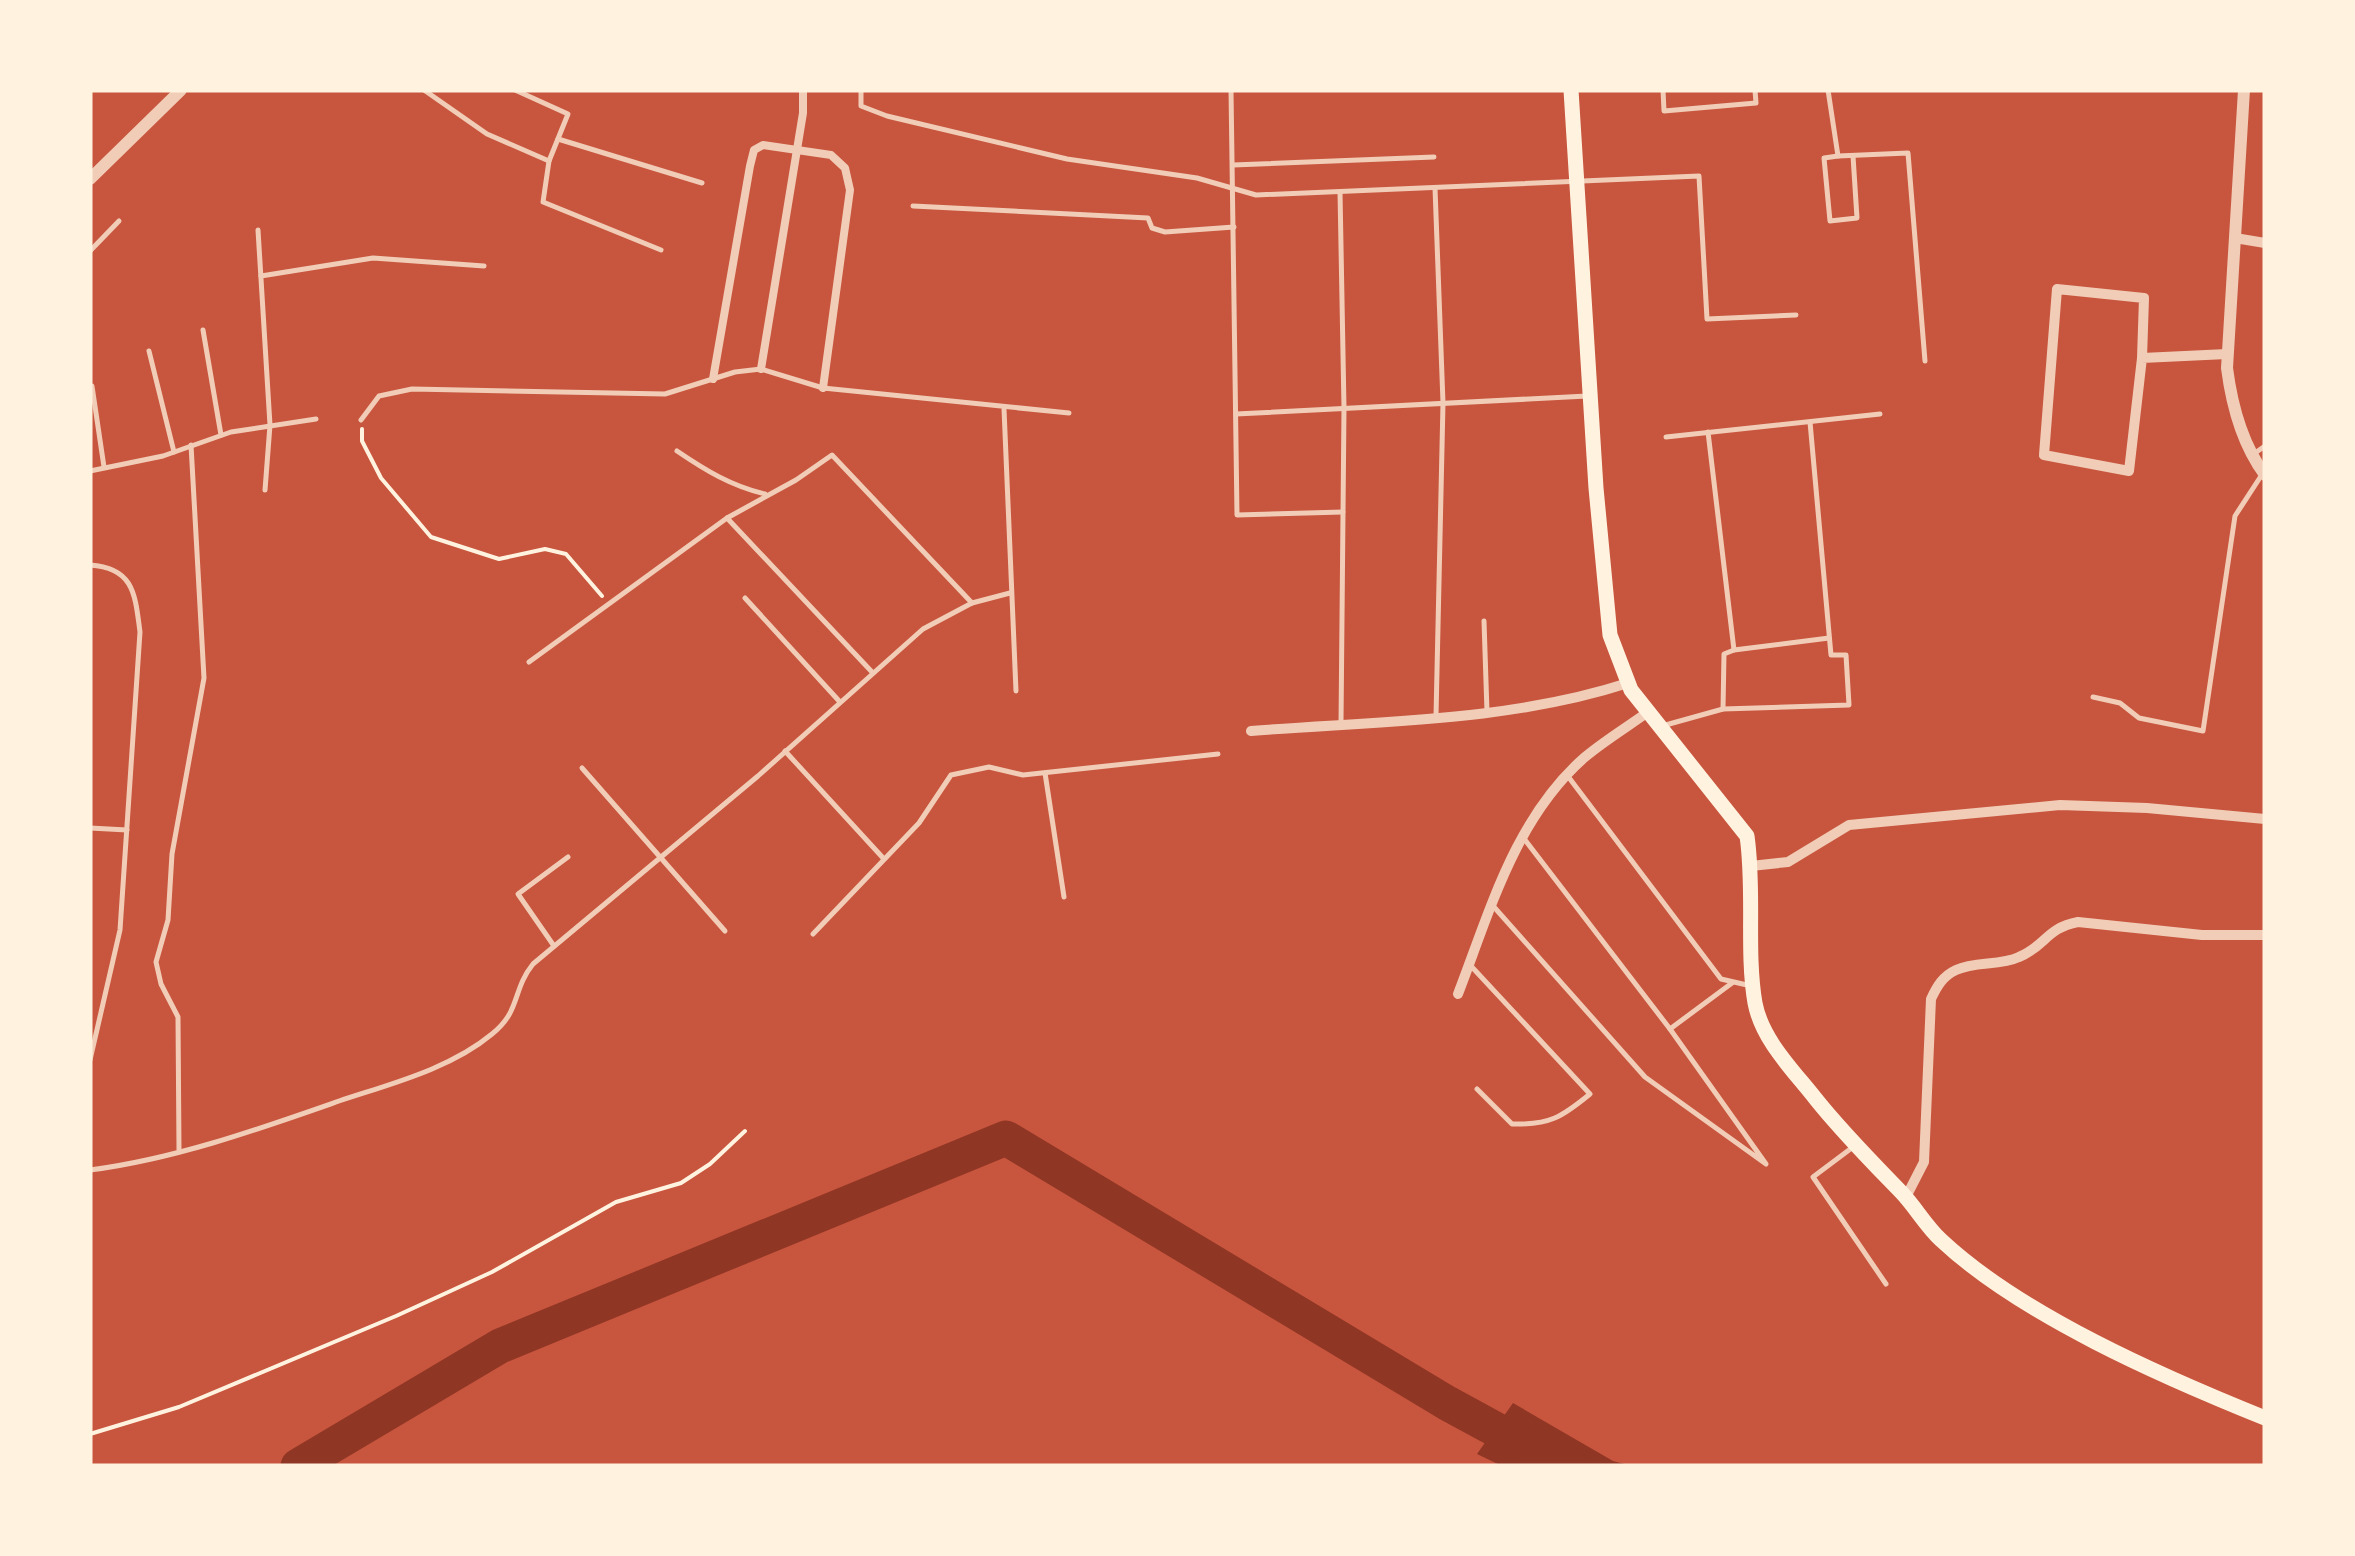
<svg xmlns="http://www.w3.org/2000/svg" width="2355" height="1556" viewBox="0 0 2355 1556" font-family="'Asap Condensed',sans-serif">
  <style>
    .water { fill: #8f3625 }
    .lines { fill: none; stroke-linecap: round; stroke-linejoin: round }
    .river { stroke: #8f3625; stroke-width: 35 }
    .path { stroke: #fff3e0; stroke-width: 4 }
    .service { stroke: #f1ccb7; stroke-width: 5 }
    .pedestrian { stroke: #f1ccb7; stroke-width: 8 }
    .minor { stroke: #f1ccb7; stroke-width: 10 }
    .tertiary { stroke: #f1ccb7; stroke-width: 12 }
    .secondary { stroke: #fff3e0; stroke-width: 15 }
  </style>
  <rect width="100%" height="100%" fill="#c8553d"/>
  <!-- water -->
  <polygon class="water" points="1513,1403 1613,1461 1632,1466 1502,1466 1477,1454"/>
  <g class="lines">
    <!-- river -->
    <polyline class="river" points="298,1466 500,1346 1006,1138 1447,1403 1530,1448 1571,1466"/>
    <!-- path -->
    <g class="path">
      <polyline points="362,429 362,441 381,478 431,537 499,559 545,549 566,554 602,596"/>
      <polyline points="90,1434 179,1407 396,1316 492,1272 616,1202 681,1183 710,1164 745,1131"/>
    </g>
    <!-- service -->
    <g class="service">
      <polyline points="424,90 487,134 549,161"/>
      <polyline points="515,90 568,114 549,161 543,202 661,250"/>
      <polyline points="861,90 861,106 887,116 1067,159 1197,178 1256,195 1699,176 1707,319 1796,315"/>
      <polyline points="1231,90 1237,515 1343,512"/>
      <polyline points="1663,90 1664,111 1756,103 1755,90"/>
      <polyline points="1828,90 1838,156 1908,153 1925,361"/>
      <polyline points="558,139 702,183"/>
      <polyline points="1838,156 1824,158 1830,221 1857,218 1853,156"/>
      <polyline points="1233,165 1434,157"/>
      <polyline points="1435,188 1443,403 1436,716"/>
      <polyline points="1340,192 1344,408 1341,724"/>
      <polyline points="913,206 1148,218 1152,228 1165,232 1234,227"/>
      <polyline points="258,230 270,425 265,490"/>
      <polyline points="90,251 119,221"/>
      <polyline points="261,276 373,258 484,266"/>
      <polyline points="203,330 221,435"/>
      <polyline points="149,351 174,452"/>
      <polyline points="92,386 104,467"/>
      <polyline points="1004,409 1016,691"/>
      <polyline points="1236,414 1587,396"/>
      <polyline points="361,420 379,396 412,389 665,394 735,372 761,369 823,388 1069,413"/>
      <polyline points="1708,432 1734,650"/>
      <polyline points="1666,437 1880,414"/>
      <path d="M677 451C705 470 731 486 765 494"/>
      <polyline points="2255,453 2265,446"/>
      <polyline points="90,471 163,456 231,432 316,419"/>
      <polyline points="727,518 872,672"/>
      <path d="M90 565C134 568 135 594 140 632L120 930 90 1060"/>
      <polyline points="745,598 840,702"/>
      <polyline points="1484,621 1487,712"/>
      <polyline points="529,662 727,518 796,480 832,455 972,603"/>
      <polyline points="2093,697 2120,703 2139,718 2203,731 2235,516 2261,476"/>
      <polyline points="1723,709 1724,654 1734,650 1829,638"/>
      <polyline points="1662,726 1723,709 1849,705 1846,655 1831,655 1810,422"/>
      <polyline points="785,751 884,859"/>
      <polyline points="582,768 725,931"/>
      <polyline points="1045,773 1064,897"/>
      <polyline points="1567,775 1721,979 1747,985"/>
      <polyline points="90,828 127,830"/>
      <polyline points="1494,907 1645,1077 1766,1164 1670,1029 1522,836"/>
      <polyline points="813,934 919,823 951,775 989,767 1023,775 1218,754"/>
      <polyline points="554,946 518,894 568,857"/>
      <path d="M1471 966 1590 1094C1562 1117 1550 1125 1512 1124L1477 1089"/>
      <polyline points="1670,1029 1732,983"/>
      <polyline points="1853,1147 1813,1177 1886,1284"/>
      <polyline points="179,1150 178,1017 161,984 156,962 168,920 172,854 204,678 191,445"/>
      <path d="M90 1170C175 1159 259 1129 339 1101 390 1084 450 1069 492 1034 521 1011 512 990 533 964L758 776 923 629 972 603 1010 593"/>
    </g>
    <!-- pedestrian -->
    <g class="pedestrian">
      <polyline points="761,369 803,113 803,90"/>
      <polyline points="713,379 750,166 754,150 763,145 831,155 845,168 850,190 823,388"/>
    </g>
    <!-- minor -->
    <g class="minor">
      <polyline points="2235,238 2265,243"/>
      <polyline points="2142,358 2129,471 2044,455 2057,289 2144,298 2142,358 2227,354"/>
      <path d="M1251 731C1376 721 1508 722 1628 683"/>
      <polyline points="1751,866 1788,862 1849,825 2060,805 2147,808 2265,819"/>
      <path d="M1458 994C1490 911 1515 818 1585 757 1604 741 1627 727 1648 712"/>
      <path d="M1906 1197 1924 1162 1931 999C1937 986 1943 976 1956 970 1975 961 2000 966 2019 957 2046 946 2046 928 2078 922L2202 935H2265"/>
    </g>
    <!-- tertiary -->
    <g class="tertiary">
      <path d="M2244 90 2227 368C2232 407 2242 444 2265 475"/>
      <polyline points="90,179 181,90"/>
    </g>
    <!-- secondary -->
    <path class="secondary" d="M1571 90 1596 488 1610 635 1631 690 1747 836C1755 891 1746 951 1755 1003 1762 1040 1793 1070 1815 1098 1842 1132 1872 1162 1902 1193 1916 1208 1926 1226 1941 1240 2021 1315 2163 1377 2265 1418"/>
  </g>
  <!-- border -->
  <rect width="2355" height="1556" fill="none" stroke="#fff3e0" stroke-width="185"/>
</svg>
